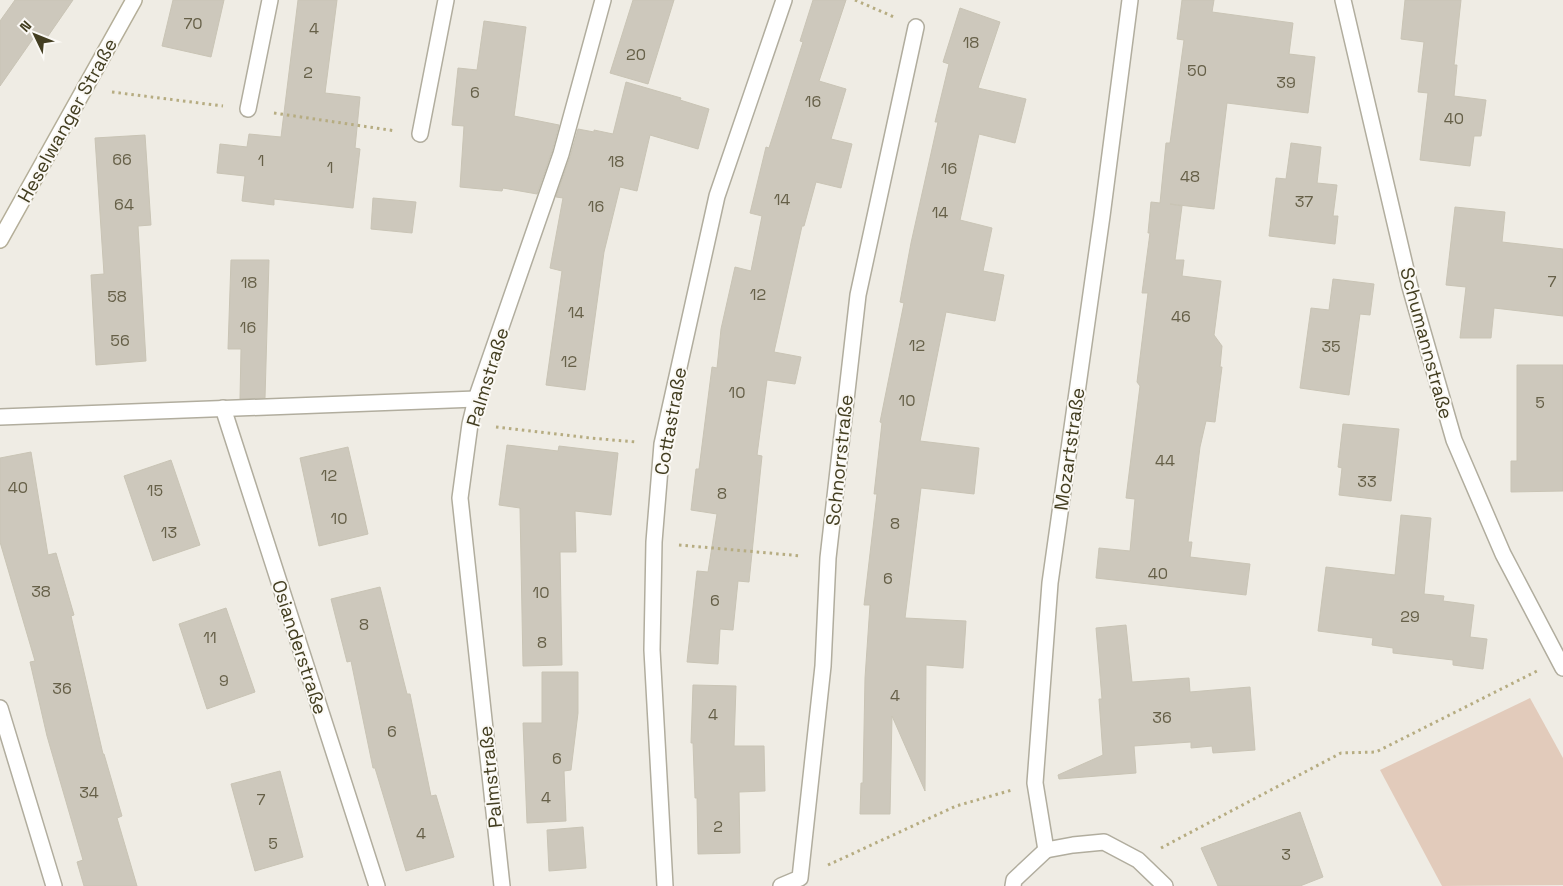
<svg xmlns="http://www.w3.org/2000/svg" width="1563" height="886" viewBox="0 0 1563 886" font-family="'Space Grotesk',sans-serif">
  <style>
    .green { fill: #e2cbbb }
    .building { fill: #cdc8bc; stroke: #c9c4b5 }
    .lines { fill: none; stroke-linecap: round; stroke-linejoin: round }
    .street-casing { stroke: #b1ad9e; stroke-width: 18 }
    .secondary-casing { stroke: #b4ae98; stroke-width: 18 }
    .path { stroke: #b6ac81; stroke-width: 3; stroke-dasharray: 2.5 4; stroke-linecap: butt }
    .street { stroke: #fff; stroke-width: 15 }
    .secondary { stroke: #fff; stroke-width: 15 }
    .labels { text-anchor: middle; stroke-width: 4; stroke-linejoin: round; paint-order: stroke }
    .number-label { font-size: 16px; fill: #666048 }
    .street-label { font-size: 19px; fill: #433e21; stroke: #fbf9f5 }
  </style>
  <rect width="100%" height="100%" fill="#efece4"/>
  <!-- green -->
  <polygon class="green" points="1530,698 1563,758 1563,885 1442,886 1380,770"/>
  <!-- building -->
  <g class="building">
    <polygon points="15,0 73,0 46,39 37,33 0,86 0,21"/>
    <polygon points="173,0 224,0 211,57 162,46"/>
    <polygon points="298,0 337,0 325,93 360,97 355,148 360,149 353,208 274,199 274,205 242,201 245,176 217,173 220,144 247,147 249,134 281,137"/>
    <polygon points="633,0 674,0 648,84 610,73"/>
    <polygon points="813,0 846,0 819,81 846,89 831,139 852,144 841,188 816,182 804,226 802,226 774,352 801,357 795,384 767,380 757,455 762,456 749,582 738,581 733,630 720,629 718,664 687,662 697,571 708,572 717,514 691,510 696,469 699,469 712,367 717,368 721,329 735,267 751,271 762,216 750,213 766,147 769,148 803,42 800,41"/>
    <polygon points="1182,0 1214,0 1212,12 1293,23 1289,54 1315,57 1308,113 1227,103 1214,209 1170,204 1182,206 1175,260 1184,260 1182,276 1221,281 1214,335 1222,346 1220,367 1222,367 1215,422 1206,421 1200,447 1188,542 1192,542 1190,557 1250,564 1246,595 1096,578 1099,548 1130,551 1135,499 1126,498 1140,386 1137,382 1148,293 1142,293 1150,233 1148,233 1151,202 1160,203 1166,143 1170,143 1184,40 1177,39"/>
    <polygon points="1405,0 1461,0 1454,65 1457,65 1454,96 1486,100 1481,136 1474,136 1470,166 1420,160 1428,93 1418,92 1424,42 1401,39"/>
    <polygon points="960,8 1000,22 978,88 1026,99 1015,143 979,134 960,220 992,228 983,271 1004,275 995,321 946,312 920,441 979,448 974,494 921,488 905,618 966,621 963,668 926,665 925,791 892,716 890,814 860,814 861,783 863,783 865,678 870,605 864,605 877,494 874,494 882,423 880,422 904,303 900,302 911,243 938,122 935,122 949,64 943,62"/>
    <polygon points="484,21 526,27 514,116 559,125 552,151 537,194 503,188 502,191 460,187 464,126 452,125 458,68 477,70"/>
    <polygon points="626,82 681,98 680,100 709,109 698,149 650,135 637,191 620,187 604,252 585,390 546,385 562,271 550,268 563,198 556,197 570,157 578,129 594,132 594,130 613,134"/>
    <polygon points="145,135 151,225 138,226 146,361 96,365 91,275 104,274 95,138"/>
    <polygon points="1291,143 1321,147 1317,183 1337,185 1333,216 1338,216 1335,244 1269,236 1276,178 1286,179"/>
    <polygon points="373,198 416,202 412,233 371,229"/>
    <polygon points="1455,207 1505,212 1502,242 1563,249 1563,316 1494,308 1491,338 1460,338 1466,287 1446,285"/>
    <polygon points="231,260 269,260 265,398 240,399 241,349 228,349"/>
    <polygon points="1333,279 1374,284 1370,315 1360,314 1349,395 1300,388 1311,308 1329,310"/>
    <polygon points="1517,365 1563,365 1563,491 1511,492 1511,461 1517,461"/>
    <polygon points="1343,424 1399,429 1391,501 1339,495 1342,468 1338,467"/>
    <polygon points="507,445 558,451 559,446 618,453 611,515 575,511 576,552 560,552 562,665 523,666 520,508 499,505"/>
    <polygon points="348,447 368,534 319,546 300,458"/>
    <polygon points="31,452 48,555 56,553 74,615 71,616 103,754 104,754 122,816 117,818 137,886 84,886 77,862 83,860 47,736 30,662 35,661 0,542 0,458"/>
    <polygon points="171,460 200,545 153,561 124,476"/>
    <polygon points="1401,515 1431,518 1424,594 1444,596 1443,601 1474,605 1470,637 1487,639 1483,669 1453,665 1453,660 1393,653 1393,648 1372,645 1373,638 1318,631 1326,567 1395,575"/>
    <polygon points="380,587 407,694 410,694 431,796 436,795 454,857 406,871 375,768 373,768 351,661 347,662 331,599"/>
    <polygon points="226,608 255,692 207,709 179,624"/>
    <polygon points="1126,625 1132,682 1189,678 1190,692 1250,687 1255,750 1213,753 1212,746 1191,748 1191,742 1134,746 1136,773 1059,779 1058,775 1103,755 1099,699 1102,699 1096,628"/>
    <polygon points="542,672 578,672 578,713 571,770 564,771 566,821 527,823 523,723 542,723"/>
    <polygon points="693,685 736,686 734,746 764,746 765,791 739,792 740,853 698,854 697,798 695,798 693,743 691,743"/>
    <polygon points="280,771 303,857 255,871 231,784"/>
    <polygon points="1300,812 1323,877 1300,886 1218,886 1201,848"/>
    <polygon points="583,827 586,868 549,871 547,830"/>
  </g>
  <g class="lines">
    <defs>
      <g id="street">
        <polyline points="1343,0 1410,287 1454,440 1503,554 1563,668"/>
        <polyline points="248,109 270,0"/>
        <polyline points="420,134 446,0"/>
        <polyline points="223,408 377,886"/>
        <polyline points="0,417 476,399"/>
        <polyline points="0,708 54,886"/>
        <polyline points="1046,850 1035,783 1050,583 1102,216 1130,0"/>
        <polyline points="1046,850 1073,845 1104,842 1138,860 1165,886"/>
        <polyline points="502,886 460,498 470,424 476,399 561,154 603,0"/>
        <polyline points="665,886 652,650 654,542 662,444 717,196 784,0"/>
        <polyline points="781,886 800,878 823,666 828,558 858,295 916,27"/>
        <polyline points="1013,886 1014,880 1046,850"/>
      </g>
      <polyline id="secondary" points="0,240 134,0"/>
    </defs>
    <!-- street casing -->
    <use href="#street" class="street-casing"/>
    <!-- secondary casing -->
    <use href="#secondary" class="secondary-casing"/>
    <!-- path -->
    <g class="path">
      <polyline points="855,0 894,17"/>
      <polyline points="112,92 223,106"/>
      <polyline points="274,113 396,131"/>
      <polyline points="496,427 590,438 636,442"/>
      <polyline points="679,545 802,556"/>
      <polyline points="1161,848 1341,753 1376,752 1537,671"/>
      <polyline points="828,865 956,806 1012,790"/>
    </g>
    <!-- street -->
    <use href="#street" class="street"/>
    <!-- secondary -->
    <use href="#secondary" class="secondary"/>
  </g>
  <g class="labels">
    <!-- number labels -->
    <g class="number-label">
      <text x="193" y="29">70</text>
      <text x="314" y="34">4</text>
      <text x="971" y="48">18</text>
      <text x="636" y="60">20</text>
      <text x="1197" y="76">50</text>
      <text x="308" y="78">2</text>
      <text x="1286" y="88">39</text>
      <text x="475" y="98">6</text>
      <text x="813" y="107">16</text>
      <text x="1454" y="124">40</text>
      <text x="122" y="165">66</text>
      <text x="261" y="166">1</text>
      <text x="616" y="167">18</text>
      <text x="330" y="173">1</text>
      <text x="949" y="174">16</text>
      <text x="1190" y="182">48</text>
      <text x="782" y="205">14</text>
      <text x="1304" y="207">37</text>
      <text x="124" y="210">64</text>
      <text x="596" y="212">16</text>
      <text x="940" y="218">14</text>
      <text x="1552" y="287">7</text>
      <text x="249" y="288">18</text>
      <text x="758" y="300">12</text>
      <text x="117" y="302">58</text>
      <text x="576" y="318">14</text>
      <text x="1181" y="322">46</text>
      <text x="248" y="333">16</text>
      <text x="120" y="346">56</text>
      <text x="917" y="351">12</text>
      <text x="1331" y="352">35</text>
      <text x="569" y="367">12</text>
      <text x="737" y="398">10</text>
      <text x="907" y="406">10</text>
      <text x="1540" y="408">5</text>
      <text x="1165" y="466">44</text>
      <text x="329" y="481">12</text>
      <text x="1367" y="487">33</text>
      <text x="18" y="493">40</text>
      <text x="155" y="496">15</text>
      <text x="722" y="499">8</text>
      <text x="339" y="524">10</text>
      <text x="895" y="529">8</text>
      <text x="169" y="538">13</text>
      <text x="1158" y="579">40</text>
      <text x="888" y="584">6</text>
      <text x="41" y="597">38</text>
      <text x="541" y="598">10</text>
      <text x="715" y="606">6</text>
      <text x="1410" y="622">29</text>
      <text x="364" y="630">8</text>
      <text x="210" y="643">11</text>
      <text x="542" y="648">8</text>
      <text x="224" y="686">9</text>
      <text x="62" y="694">36</text>
      <text x="895" y="701">4</text>
      <text x="713" y="720">4</text>
      <text x="1162" y="723">36</text>
      <text x="392" y="737">6</text>
      <text x="557" y="764">6</text>
      <text x="89" y="798">34</text>
      <text x="546" y="803">4</text>
      <text x="261" y="805">7</text>
      <text x="718" y="832">2</text>
      <text x="421" y="839">4</text>
      <text x="273" y="849">5</text>
      <text x="1286" y="860">3</text>
    </g>
    <!-- street labels -->
    <g class="street-label">
      <text transform="translate(67 120) rotate(-61)" y="7">Heselwanger Straße</text>
      <text transform="translate(1427 343) rotate(75)" y="7">Schumannstraße</text>
      <text transform="translate(487 377) rotate(-73)" y="7">Palmstraße</text>
      <text transform="translate(670 421) rotate(-80)" y="7">Cottastraße</text>
      <text transform="translate(1069 449) rotate(-82)" y="7">Mozartstraße</text>
      <text transform="translate(839 460) rotate(-84)" y="7">Schnorrstraße</text>
      <text transform="translate(300 647) rotate(72)" y="7">Osianderstraße</text>
      <text transform="translate(490 777) rotate(-96)" y="7">Palmstraße</text>
    </g>
  </g>
  <!-- north arrow -->
  <g transform="translate(35 35) rotate(313)" stroke="#fbf9f5" stroke-width="4" paint-order="stroke">
  <path d="M0-4L9 19L0 12L-9 19Z" fill="#433e21"/>
  <text y="-8" font-size="14" font-weight="bold" text-anchor="middle" fill="#433e21">N</text>
  </g>
</svg>
